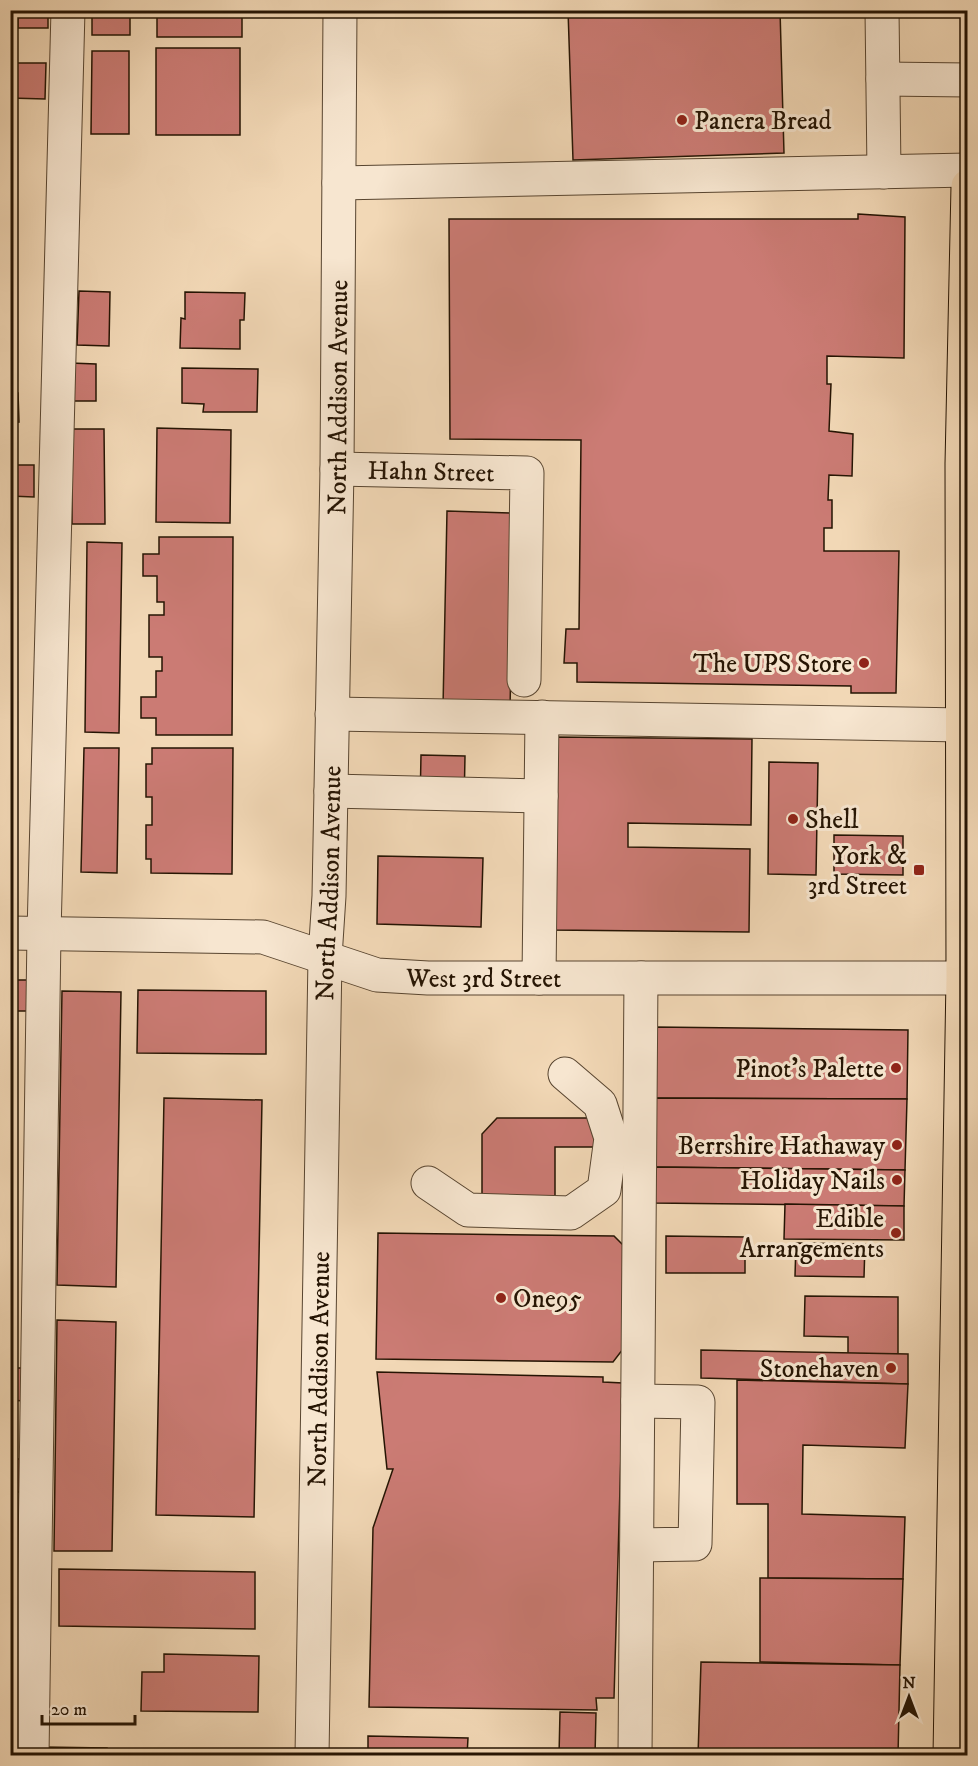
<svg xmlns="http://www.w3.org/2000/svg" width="978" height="1766" viewBox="0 0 978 1766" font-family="'IM FELL DW Pica',serif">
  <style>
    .building { fill: #cb7b74; stroke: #251403; stroke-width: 1.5 }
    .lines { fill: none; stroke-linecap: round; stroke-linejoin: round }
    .minor-casing { stroke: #584530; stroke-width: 35 }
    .major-casing { stroke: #251403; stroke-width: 35 }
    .minor { stroke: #f7e6d0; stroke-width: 33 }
    .major { stroke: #f2d8b6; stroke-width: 33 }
    .poi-dot { fill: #8f2418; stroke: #f7e6d0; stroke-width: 2 }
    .labels { text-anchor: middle; stroke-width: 6; stroke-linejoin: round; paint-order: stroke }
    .poi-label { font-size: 26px; fill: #251403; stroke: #f7e6d0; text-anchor: end }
    .street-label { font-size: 26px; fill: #251403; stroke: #f7e6d0 }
  </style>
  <rect width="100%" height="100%" fill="#f2d8b6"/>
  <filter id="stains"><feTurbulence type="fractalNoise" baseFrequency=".00333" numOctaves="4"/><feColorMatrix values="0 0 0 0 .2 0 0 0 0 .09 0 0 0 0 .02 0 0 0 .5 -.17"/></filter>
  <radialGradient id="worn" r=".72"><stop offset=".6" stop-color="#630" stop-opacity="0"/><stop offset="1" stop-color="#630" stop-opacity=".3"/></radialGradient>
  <!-- building -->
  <g class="building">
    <rect x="18" y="10" width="30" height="18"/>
    <rect x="92" y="10" width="38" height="25"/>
    <rect x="157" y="10" width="85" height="27"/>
    <polygon points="568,10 780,10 784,153 573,160"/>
    <rect x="156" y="48" width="84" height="87"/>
    <polygon points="92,51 129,51 129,134 91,134"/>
    <polygon points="11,63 46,63 45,99 10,98"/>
    <polygon points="858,214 905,217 904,358 827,356 827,384 831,384 829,431 853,434 852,476 829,475 828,500 832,500 832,528 824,528 824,551 899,551 896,693 851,693 851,686 577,682 577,663 564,663 566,629 579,629 581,440 450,439 449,219 858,219"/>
    <polygon points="79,291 110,292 109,346 77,345"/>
    <polygon points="185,292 245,293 244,320 240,320 240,349 180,348 181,318 185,319"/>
    <polygon points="70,363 96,364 96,401 69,401"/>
    <polygon points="182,368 258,369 257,412 203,412 204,404 182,403"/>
    <polygon points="10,393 18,393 19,422 10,423"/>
    <polygon points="157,428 231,430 230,523 156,522"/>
    <polygon points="72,429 104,429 105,524 72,524"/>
    <polygon points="10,465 34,465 34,497 10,496"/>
    <polygon points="447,511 514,513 510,708 443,707"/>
    <polygon points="159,537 233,537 232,735 156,735 156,718 141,718 141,697 156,697 156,671 162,671 162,657 149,657 149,615 164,615 164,602 157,602 157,576 143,576 143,554 159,554"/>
    <polygon points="87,542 122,543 119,733 85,732"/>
    <polygon points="553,737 752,739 751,825 628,823 628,847 750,849 749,932 551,930"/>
    <polygon points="84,748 119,748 117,873 81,872"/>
    <polygon points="152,748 233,748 232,874 151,873 151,859 146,859 146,825 152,825 152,797 146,797 146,764 152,764"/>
    <polygon points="421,755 465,756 464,806 420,805"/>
    <polygon points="769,762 818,763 816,875 768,874"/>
    <polygon points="834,835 903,836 903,875 834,874"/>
    <polygon points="378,856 483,858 481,927 377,924"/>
    <polygon points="10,980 31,980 30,1011 10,1011"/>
    <polygon points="138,990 266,991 266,1054 137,1053"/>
    <polygon points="62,991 121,992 116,1287 57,1285"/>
    <polygon points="654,1027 908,1030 907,1099 654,1098"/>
    <polygon points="164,1098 262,1100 254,1517 156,1515"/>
    <polygon points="654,1098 907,1099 905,1170 653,1167"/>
    <polygon points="497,1118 599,1118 599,1147 555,1147 555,1205 482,1205 482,1134"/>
    <polygon points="653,1167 905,1170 904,1206 653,1203"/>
    <polygon points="785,1204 904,1206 904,1240 784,1239"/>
    <polygon points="378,1233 614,1236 625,1247 623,1349 613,1362 376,1359"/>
    <polygon points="666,1236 745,1237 745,1273 666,1273"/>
    <polygon points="796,1243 865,1244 864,1277 795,1276"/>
    <polygon points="805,1296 898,1297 898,1354 848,1354 848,1337 804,1336"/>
    <polygon points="57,1320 116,1322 112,1551 54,1551"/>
    <polygon points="701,1350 908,1354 908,1384 701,1378"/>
    <polygon points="10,1368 26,1368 24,1401 10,1400"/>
    <polygon points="377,1372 603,1377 603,1382 623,1383 614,1698 596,1698 597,1710 369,1707 373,1528 393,1469 387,1469"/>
    <polygon points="737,1380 908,1384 905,1448 803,1445 802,1514 905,1517 903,1579 768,1578 768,1504 737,1504"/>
    <polygon points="10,1459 23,1459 22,1492 10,1492"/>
    <polygon points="59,1569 255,1572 255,1629 59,1626"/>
    <polygon points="760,1578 903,1579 900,1665 760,1662"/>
    <polygon points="164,1654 259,1656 258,1712 141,1711 142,1672 164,1672"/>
    <polygon points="701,1662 900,1665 898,1756 698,1756"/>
    <polygon points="560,1712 596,1713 595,1756 559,1756"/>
    <polygon points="368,1736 468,1738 467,1756 368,1756"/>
    <polygon points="42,1747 107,1748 107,1756 42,1756"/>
  </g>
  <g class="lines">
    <defs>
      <g id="minor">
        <polyline points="882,10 884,172"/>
        <polyline points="883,79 968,80"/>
        <polyline points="339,183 968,170"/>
        <path id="s1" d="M337 469 527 473 524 680"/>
        <polyline points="332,714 963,725"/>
        <polyline points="331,791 541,796"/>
        <path id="s2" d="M10 933 263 937 377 975 428 978H968"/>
        <polyline points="539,978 542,717"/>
        <polyline points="428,1183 468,1210 571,1213 604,1190 611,1138 600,1104 565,1074"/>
        <polyline points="637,1545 695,1544 698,1402 638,1401"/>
        <polyline points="32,1756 44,933 68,10"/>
        <path id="s3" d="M312 1756 325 957 329 896 337 469 340 10"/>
        <polyline points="635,1756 641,978"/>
      </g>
      <polyline id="major" points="950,1756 963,978 962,464 968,186"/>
    </defs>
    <!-- minor casing -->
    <use href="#minor" class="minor-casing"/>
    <!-- major casing -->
    <use href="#major" class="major-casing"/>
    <!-- minor -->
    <use href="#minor" class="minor"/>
    <!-- major -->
    <use href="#major" class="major"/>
  </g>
  <!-- markers -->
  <g class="poi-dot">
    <circle cx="682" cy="120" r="6"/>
    <circle cx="864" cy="663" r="6"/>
    <circle cx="793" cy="819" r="6"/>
    <rect x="913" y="864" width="12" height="12" rx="3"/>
    <circle cx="896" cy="1068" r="6"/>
    <circle cx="897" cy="1145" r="6"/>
    <circle cx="897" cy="1180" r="6"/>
    <circle cx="896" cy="1233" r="6"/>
    <circle cx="501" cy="1298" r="6"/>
    <circle cx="891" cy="1368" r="6"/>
  </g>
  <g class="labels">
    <!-- poi labels -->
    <g class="poi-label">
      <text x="694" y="129" text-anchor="start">Panera Bread</text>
      <text x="852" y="672">The UPS Store</text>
      <text x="805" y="828" text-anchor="start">Shell</text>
      <text x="907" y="864">York &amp;<tspan x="907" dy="30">3rd Street</tspan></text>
      <text x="884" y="1077">Pinot's Palette</text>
      <text x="885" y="1154">Berrshire Hathaway</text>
      <text x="885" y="1189">Holiday Nails</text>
      <text x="884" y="1227">Edible<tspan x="884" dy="30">Arrangements</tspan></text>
      <text x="513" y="1307" text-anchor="start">One95</text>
      <text x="879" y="1377">Stonehaven</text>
    </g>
    <!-- street labels -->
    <g class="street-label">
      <text dy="9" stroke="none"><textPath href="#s3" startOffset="1359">North Addison Avenue</textPath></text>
      <text dy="9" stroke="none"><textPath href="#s1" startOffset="94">Hahn Street</textPath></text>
      <text dy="9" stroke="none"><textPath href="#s3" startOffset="873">North Addison Avenue</textPath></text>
      <text dy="9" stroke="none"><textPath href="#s2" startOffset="480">West 3rd Street</textPath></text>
      <text dy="9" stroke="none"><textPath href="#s3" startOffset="387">North Addison Avenue</textPath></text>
    </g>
  </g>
  <!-- margin -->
  <rect width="978" height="1766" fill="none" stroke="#f2d8b6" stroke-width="36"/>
  <rect x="12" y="12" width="954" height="1742" fill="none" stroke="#251403" stroke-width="3"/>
  <rect x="18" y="18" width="942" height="1730" fill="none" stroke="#251403" stroke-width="1.5"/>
  <!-- north arrow -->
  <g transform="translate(909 1697)" stroke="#f7e6d0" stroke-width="4.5" paint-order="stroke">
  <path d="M0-4.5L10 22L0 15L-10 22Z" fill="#251403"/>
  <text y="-9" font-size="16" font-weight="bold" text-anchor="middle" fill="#251403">N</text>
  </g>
  <!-- scale -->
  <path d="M42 1715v9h93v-9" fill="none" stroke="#251403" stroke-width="3"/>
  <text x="51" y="1715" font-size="18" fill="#251403" stroke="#f7e6d0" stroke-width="4.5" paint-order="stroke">20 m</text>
  <rect width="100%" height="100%" filter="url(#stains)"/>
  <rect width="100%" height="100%" fill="url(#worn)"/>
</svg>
